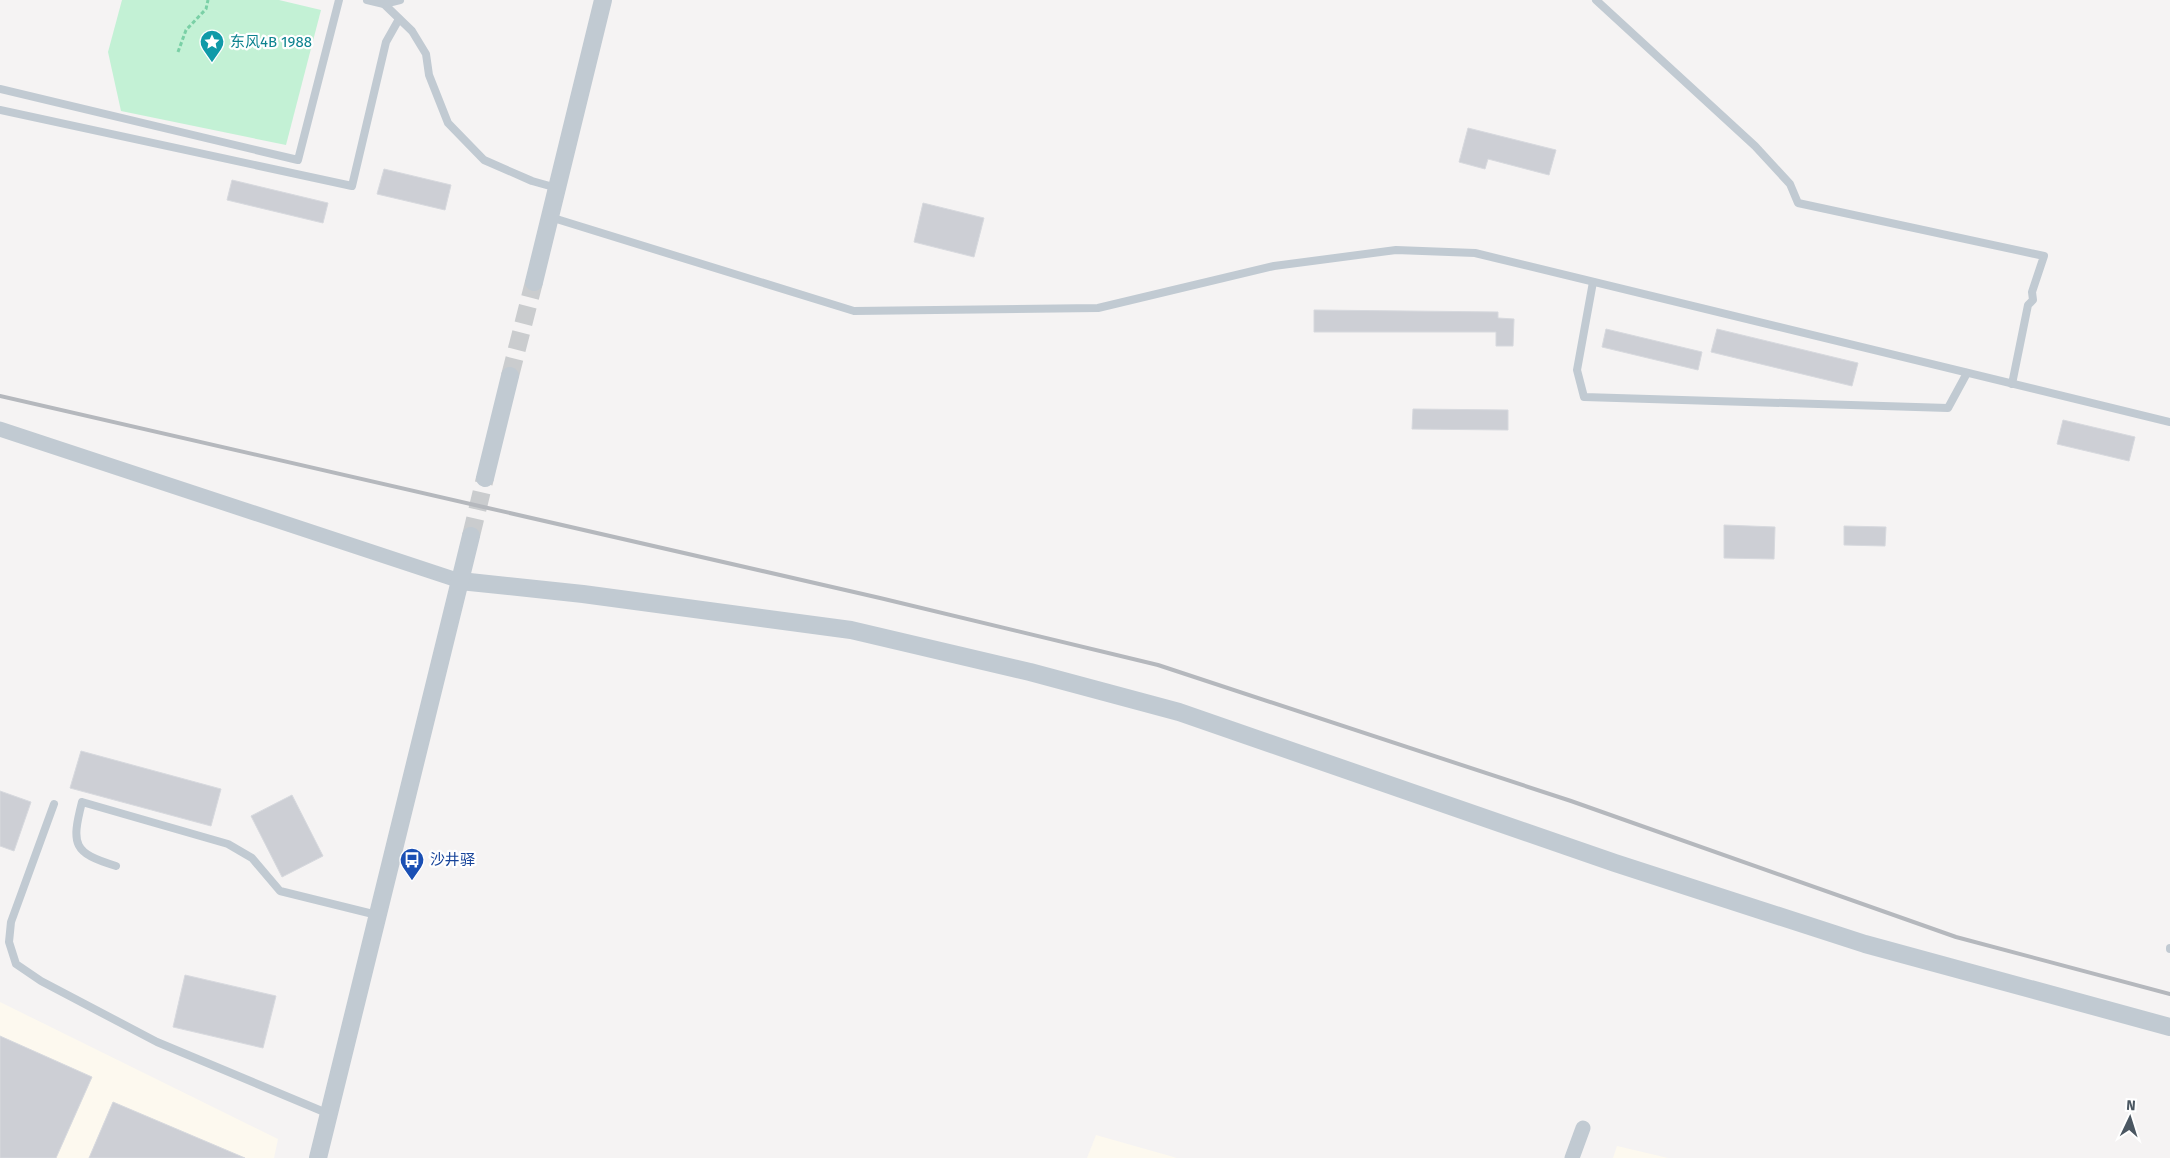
<svg xmlns="http://www.w3.org/2000/svg" width="2170" height="1158" viewBox="0 0 2170 1158" font-family="'Fira Sans','Noto Sans SC',sans-serif">
  <style>
    .commercial { fill: #fdf9ef }
    .green { fill: #c3f1d5 }
    .building { fill: #cdcfd5; stroke: #d7d9de }
    .lines { fill: none; stroke-linecap: round; stroke-linejoin: round }
    .tertiary-tunnel { stroke: #caccce; stroke-width: 18; stroke-dasharray: 18 9; stroke-linecap: butt }
    .path { stroke: #7ad0a6; stroke-width: 3; stroke-dasharray: 4 2.5; stroke-linecap: butt }
    .service { stroke: #c1cad2; stroke-width: 8 }
    .minor { stroke: #c1cad2; stroke-width: 15 }
    .tertiary { stroke: #c1cad2; stroke-width: 18 }
    .rail { stroke: #b5b8bd; stroke-width: 4 }
    .labels { text-anchor: middle; stroke-width: 4.5; stroke-linejoin: round; paint-order: stroke }
    .culture-label { font-size: 15px; fill: #0d838f; stroke: #fff; text-anchor: start }
    .transit-label { font-size: 15px; fill: #164399; stroke: #fff; text-anchor: start }
  </style>
  <rect width="100%" height="100%" fill="#f5f3f3"/>
  <!-- commercial -->
  <g class="commercial">
    <polygon points="0,1002 278,1139 274,1158 0,1158"/>
    <polygon points="1096,1135 1177,1158 1087,1158"/>
    <polygon points="1617,1146 1668,1158 1613,1158"/>
  </g>
  <!-- green -->
  <polygon class="green" points="122,0 279,0 321,10 286,145 121,111 108,52"/>
  <!-- building -->
  <g class="building">
    <polygon points="1468,128 1556,150 1549,175 1488,159 1485,169 1459,162"/>
    <polygon points="384,169 451,185 445,210 377,194"/>
    <polygon points="232,180 328,203 323,223 227,200"/>
    <polygon points="923,203 984,218 974,257 914,242"/>
    <polygon points="1314,310 1498,312 1498,318 1514,319 1513,346 1496,346 1496,332 1314,332"/>
    <polygon points="1606,329 1702,352 1698,370 1602,347"/>
    <polygon points="1717,329 1858,363 1852,386 1711,352"/>
    <polygon points="1413,409 1508,410 1508,430 1412,429"/>
    <polygon points="2063,420 2135,437 2129,461 2057,444"/>
    <polygon points="1724,525 1775,527 1774,559 1724,558"/>
    <polygon points="1844,526 1886,527 1885,546 1844,545"/>
    <polygon points="81,751 221,789 211,826 70,788"/>
    <polygon points="0,791 31,802 14,851 0,846"/>
    <polygon points="292,795 323,856 282,877 251,816"/>
    <polygon points="185,975 276,996 263,1048 173,1027"/>
    <polygon points="0,1036 92,1077 56,1158 0,1158"/>
    <polygon points="113,1102 245,1158 89,1158"/>
  </g>
  <g class="lines">
    <!-- tertiary-tunnel -->
    <g class="tertiary-tunnel">
      <polyline points="510,376 534,282"/>
      <polyline points="471,536 485,478"/>
    </g>
    <!-- path -->
    <polyline class="path" points="178,52 186,30 206,9 208,0"/>
    <!-- service -->
    <g class="service">
      <polyline points="367,0 384,4"/>
      <polyline points="400,0 384,4 412,31 426,54 429,75 448,123 484,160 532,181 557,188"/>
      <polyline points="1596,0 1755,146 1790,184 1798,203 2044,256 2032,292 2033,300 2028,305 2012,384"/>
      <polyline points="0,89 298,160 339,0"/>
      <polyline points="0,110 352,186 386,42 399,19"/>
      <polyline points="550,217 854,311 1098,308 1274,266 1396,250 1475,253 2170,422"/>
      <polyline points="1593,282 1577,370 1584,397 1948,408 1967,373"/>
      <polyline points="54,804 11,922 9,942 16,964 41,981 157,1042 329,1114"/>
      <path d="M116 866C73 853 71 845 82 802L228 844 252 858 280 891 377 915"/>
      <polyline points="2170,948 2170,949"/>
    </g>
    <!-- minor -->
    <g class="minor">
      <polyline points="0,429 460,581"/>
      <polyline points="1572,1158 1583,1128"/>
    </g>
    <!-- tertiary -->
    <g class="tertiary">
      <polyline points="534,282 603,0"/>
      <polyline points="485,478 510,376"/>
      <polyline points="460,581 583,594 851,630 1030,672 1179,712 1615,863 1865,944 2170,1027"/>
      <polyline points="318,1158 471,536"/>
    </g>
    <!-- rail -->
    <polyline class="rail" points="0,396 880,598 1158,665 1571,801 1956,937 2170,994"/>
  </g>
  <!-- icons -->
  <defs>
    <symbol id="sight-pin" viewBox="-11 -11 22 30"><path d="M0 17L-7.5 6A9.5 9.5 0 1 1 7.5 6Z" fill="#0f9aa8" stroke="#fff"/><path d="M0-6L1.8-2.2L6-1.7L2.9 1.2L3.7 5.4L0 3.3L-3.7 5.4L-2.9 1.2L-6-1.7L-1.8-2.2Z" fill="#fff"/></symbol>
    <symbol id="bus-pin" viewBox="-11 -11 22 30"><path d="M0 17L-7.5 6A9.5 9.5 0 1 1 7.5 6Z" fill="#1a4fb4" stroke="#fff"/><path d="M-5-6H5V4H4V6H2V4H-2V6H-4V4H-5ZM-3.5-4V0h7V-4ZM-3.5 1.2v1.5H-2V1.2ZM2 1.2v1.5H3.5V1.2Z" fill="#fff"/></symbol>
  </defs>
  <g fill-rule="evenodd">
    <use href="#sight-pin" x="198" y="28" width="28" height="38"/>
    <use href="#bus-pin" x="398" y="846" width="28" height="38"/>
  </g>
  <g class="labels">
    <!-- culture labels -->
    <g class="culture-label">
      <text x="230" y="47">东风4B 1988</text>
    </g>
    <!-- transit labels -->
    <g class="transit-label">
      <text x="430" y="865">沙井驿</text>
    </g>
  </g>
  <!-- north arrow -->
  <g transform="translate(2130 1118) rotate(4)" stroke="#ffffff" stroke-width="4" paint-order="stroke">
  <path d="M0-4L9 19L0 12L-9 19Z" fill="#4a5661"/>
  <text y="-8" font-size="14" font-weight="bold" text-anchor="middle" fill="#4a5661">N</text>
  </g>
</svg>
